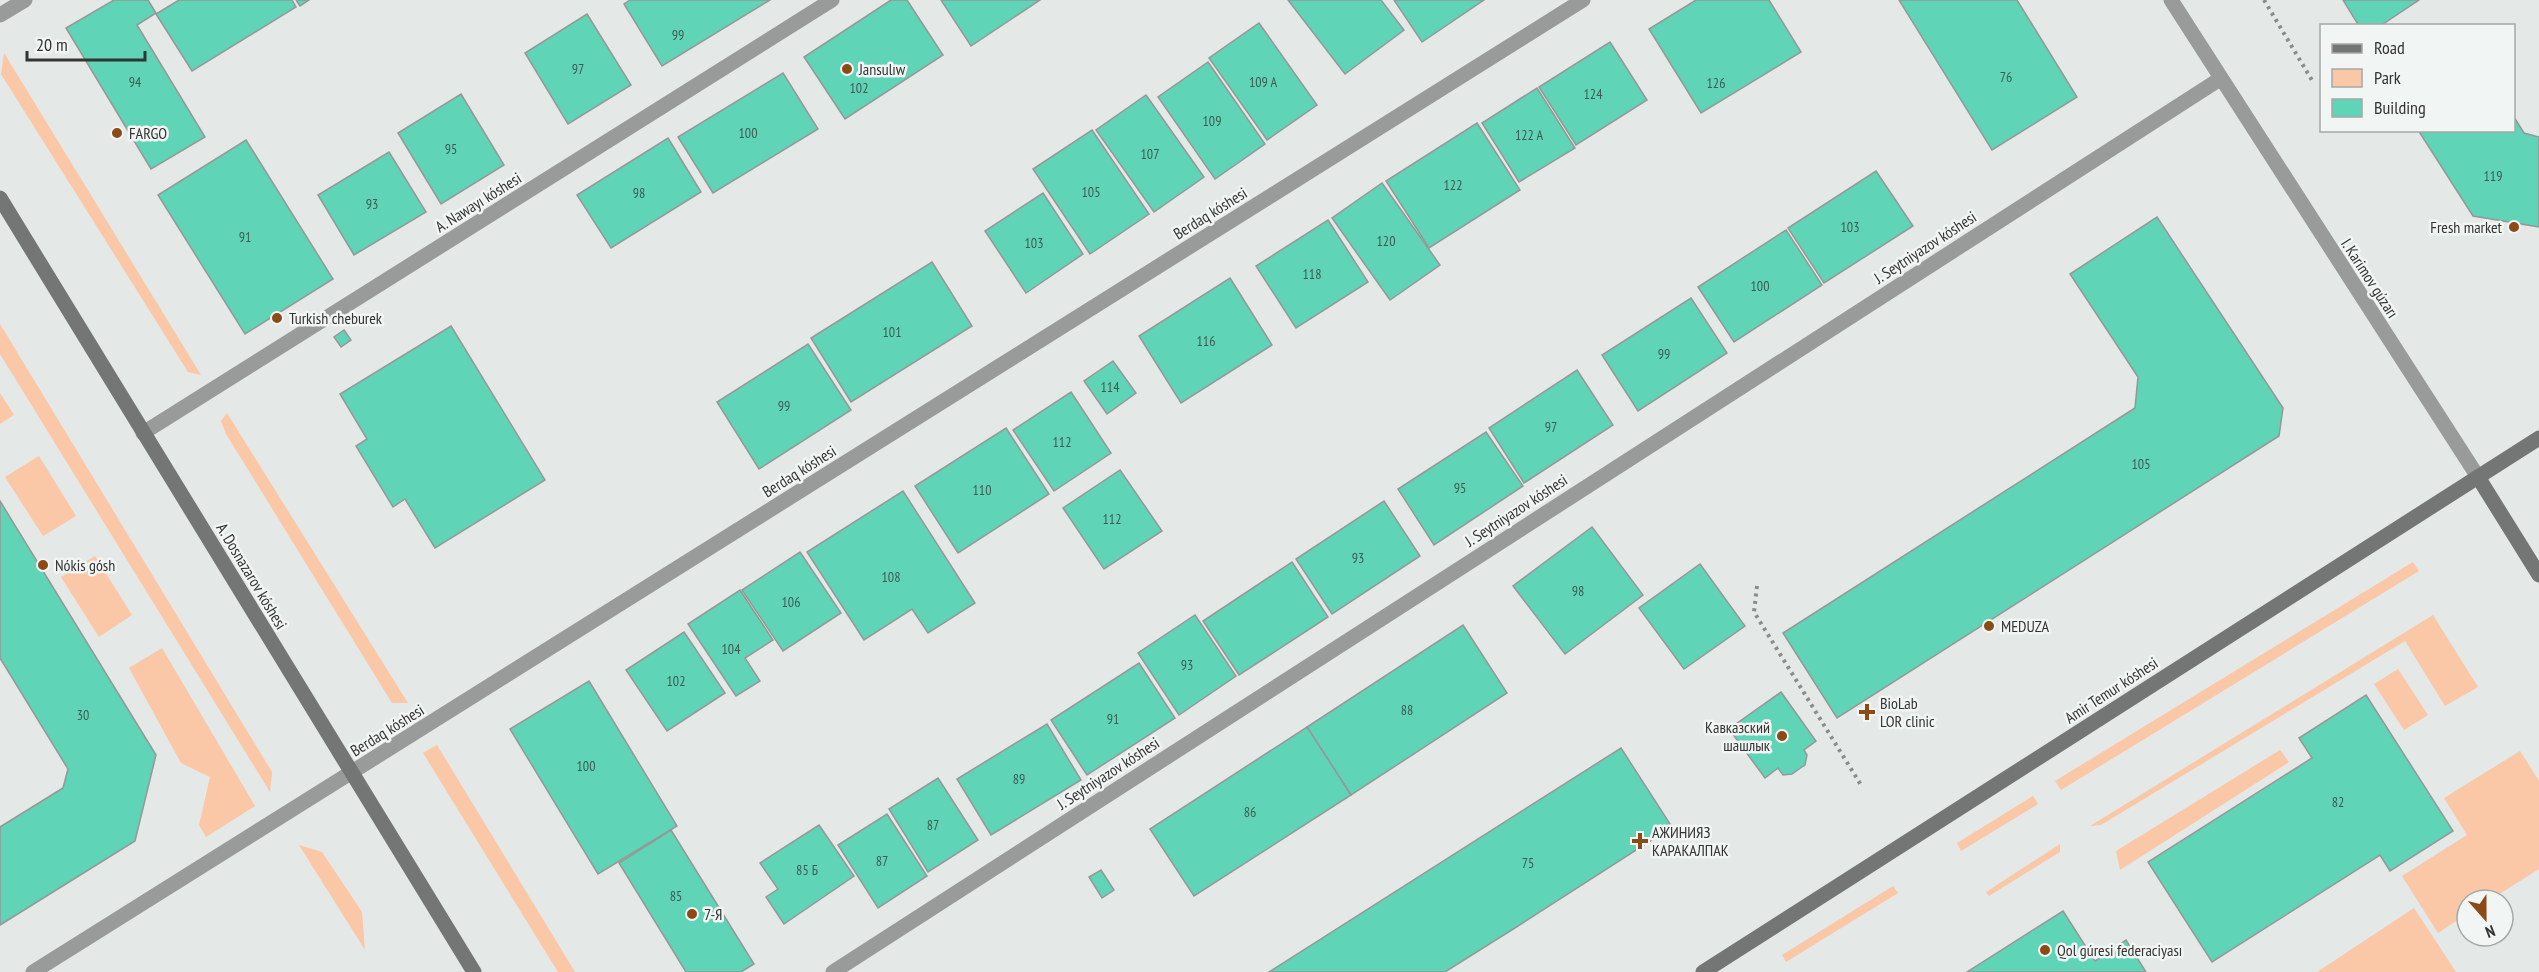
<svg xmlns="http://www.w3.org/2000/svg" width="2539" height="972" viewBox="0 0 2539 972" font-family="'PT Sans Narrow',sans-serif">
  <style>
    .green { fill: #fac7a7 }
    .building { fill: #5fd4b6; stroke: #959897; stroke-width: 1.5 }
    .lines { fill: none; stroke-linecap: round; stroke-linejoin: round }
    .path { stroke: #8a8c8b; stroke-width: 4; stroke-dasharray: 3 4.5; stroke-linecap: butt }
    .minor { stroke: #999b9a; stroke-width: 15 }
    .tertiary { stroke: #999b9a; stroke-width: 15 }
    .secondary { stroke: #737675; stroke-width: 15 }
    .poi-dot { fill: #8b4a16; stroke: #f1f5f4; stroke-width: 2 }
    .labels { text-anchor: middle; stroke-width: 5; stroke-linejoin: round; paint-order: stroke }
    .number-label { font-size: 14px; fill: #3e5c54 }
    .poi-label { font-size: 16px; fill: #333434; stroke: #f1f5f4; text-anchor: start }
    .street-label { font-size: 16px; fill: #333434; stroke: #f1f5f4 }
  </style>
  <rect width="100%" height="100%" fill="#e4e8e7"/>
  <!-- green -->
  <g class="green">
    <polygon points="4,53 201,375 188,372 1,74"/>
    <polygon points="0,324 272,772 270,792 0,354"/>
    <polygon points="0,393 14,415 0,424"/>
    <polygon points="227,413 408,703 392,703 226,434 221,421"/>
    <polygon points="39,456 76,516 43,536 5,477"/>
    <polygon points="95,556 132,615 99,637 61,577"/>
    <polygon points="2413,562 2419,571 2061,790 2055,781"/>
    <polygon points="2433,615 2478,687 2445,706 2405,641 2101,825 2090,826"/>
    <polygon points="162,648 255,806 206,837 199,825 210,777 181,763 129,668"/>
    <polygon points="2398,669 2428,715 2404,730 2374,684"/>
    <polygon points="437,745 575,972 558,972 423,753"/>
    <polygon points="2280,750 2289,762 2120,870 2116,851"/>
    <polygon points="2520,751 2539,781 2539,869 2490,900 2467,900 2467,914 2438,933 2402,876 2467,835 2444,798"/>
    <polygon points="2033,796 2038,804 1961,851 1957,843"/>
    <polygon points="2060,844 2060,852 1989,896 1986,892"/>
    <polygon points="299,845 322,852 362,912 365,950"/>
    <polygon points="1893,886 1898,893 1786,962 1782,955"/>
    <polygon points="2414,908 2456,972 2317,972"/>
  </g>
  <!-- building -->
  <g class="building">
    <polygon points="114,0 148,0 156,13 137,25 205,137 151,169 66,28"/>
    <polygon points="179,0 292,0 296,7 192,71 156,14"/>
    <polygon points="296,0 309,0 300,6"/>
    <polygon points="630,0 770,0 662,66 624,4"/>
    <polygon points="891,0 907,0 943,55 845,119 804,57"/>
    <polygon points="941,0 1040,0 971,46"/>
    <polygon points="1288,0 1381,0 1404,30 1345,74"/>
    <polygon points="1394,0 1484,0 1422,42"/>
    <polygon points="1696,0 1769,0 1801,52 1701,113 1649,29"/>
    <polygon points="1899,0 2017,0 2077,97 1992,150"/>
    <polygon points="2343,0 2419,0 2380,26 2359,26"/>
    <polygon points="587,14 631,85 568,124 525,53"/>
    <polygon points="1259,23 1317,105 1267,140 1209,58"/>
    <polygon points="1610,42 1647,100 1576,145 1539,87"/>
    <polygon points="1208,62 1265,144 1215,179 1158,97"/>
    <polygon points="783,73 818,129 713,193 678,137"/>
    <polygon points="1537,88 1575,148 1519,182 1482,123"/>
    <polygon points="461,94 504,165 441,204 398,133"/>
    <polygon points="1146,95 1204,177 1154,212 1096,130"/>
    <polygon points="2514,117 2524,133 2539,137 2539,227 2473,216 2418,130 2514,130"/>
    <polygon points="1477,123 1520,190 1429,248 1386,181"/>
    <polygon points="1092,130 1149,214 1090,254 1033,169"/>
    <polygon points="668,138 701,192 611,248 577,195"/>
    <polygon points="246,140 333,279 245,334 158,195"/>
    <polygon points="389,152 426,212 354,255 318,195"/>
    <polygon points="1876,171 1913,226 1824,283 1788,228"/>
    <polygon points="1382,183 1440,265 1390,300 1332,218"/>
    <polygon points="1043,193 1083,254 1026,293 985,231"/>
    <polygon points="2157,217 2283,408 2279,436 1837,718 1783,633 2135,408 2138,377 2070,274"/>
    <polygon points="1328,220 1368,282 1296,328 1256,266"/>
    <polygon points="1786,230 1822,285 1734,342 1698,287"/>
    <polygon points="932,262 972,326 851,402 811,338"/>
    <polygon points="1230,278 1272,345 1181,403 1139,336"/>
    <polygon points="1691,298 1727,353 1638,411 1602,355"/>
    <polygon points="451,326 545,480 435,548 405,499 393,507 356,446 367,439 340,394"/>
    <polygon points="344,330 351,340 341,347 334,337"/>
    <polygon points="808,344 851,410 759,469 717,402"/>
    <polygon points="1113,361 1136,393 1107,414 1084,381"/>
    <polygon points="1577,370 1613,425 1524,483 1489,428"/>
    <polygon points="1071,392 1111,453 1054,491 1013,430"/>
    <polygon points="1006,428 1049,494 958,553 915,486"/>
    <polygon points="1486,432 1523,486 1434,545 1398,489"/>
    <polygon points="1120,470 1162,531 1104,569 1063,508"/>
    <polygon points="903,491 975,603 928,633 912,609 864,640 807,552"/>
    <polygon points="0,501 156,755 135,841 0,925 0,827 63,788 68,769 0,658"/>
    <polygon points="1384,501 1420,556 1332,614 1296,559"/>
    <polygon points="1592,527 1643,595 1565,654 1513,586"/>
    <polygon points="800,552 841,613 783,651 742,590"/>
    <polygon points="1292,562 1328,617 1239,675 1203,621"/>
    <polygon points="1700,564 1745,626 1684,669 1639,608"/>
    <polygon points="740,590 773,640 745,658 760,681 736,696 688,624"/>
    <polygon points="1195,615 1236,676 1179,715 1138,653"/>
    <polygon points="1463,625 1507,693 1351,795 1307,727"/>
    <polygon points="684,632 725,693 667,731 626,670"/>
    <polygon points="1139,663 1175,718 1087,775 1051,720"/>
    <polygon points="589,681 677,826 598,874 510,729"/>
    <polygon points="1781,692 1816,741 1804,750 1807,755 1805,765 1799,769 1792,774 1783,775 1778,768 1765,778 1729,729"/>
    <polygon points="2366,695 2453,831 2390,871 2380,855 2212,962 2148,862 2312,758 2299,738"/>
    <polygon points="1047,724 1081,780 991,835 957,779"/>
    <polygon points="1307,727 1351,795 1194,896 1150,829"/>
    <polygon points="1621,748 1672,827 1518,926 1445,972 1269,972"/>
    <polygon points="938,778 978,840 928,872 889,809"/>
    <polygon points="887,814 927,876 878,908 838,845"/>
    <polygon points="819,825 854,876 784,924 766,897 778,889 760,863"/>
    <polygon points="671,830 754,964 741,972 686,972 619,863"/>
    <polygon points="1101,870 1114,890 1102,898 1089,877"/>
    <polygon points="2063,911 2095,961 2126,940 2146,972 1967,972"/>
  </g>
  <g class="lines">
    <!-- path -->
    <g class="path">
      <polyline points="2264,0 2313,82"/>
      <polyline points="1757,586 1754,612 1861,785"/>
    </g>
    <!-- minor -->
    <g class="minor">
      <polyline points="0,15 25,0"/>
      <polyline points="143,433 832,0"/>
      <polyline points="33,972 1583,0"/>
      <polyline points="833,972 2220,79"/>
    </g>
    <!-- tertiary -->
    <polyline class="tertiary" points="2171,0 2478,477"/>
    <!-- secondary -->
    <g class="secondary">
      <polyline points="0,198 474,972"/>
      <polyline points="2478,477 2539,575"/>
      <polyline points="1703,972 2539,438"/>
    </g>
  </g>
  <!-- markers -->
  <g class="poi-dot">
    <circle cx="847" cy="69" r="6"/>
    <circle cx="117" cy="133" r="6"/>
    <circle cx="2514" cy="227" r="6"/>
    <circle cx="277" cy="318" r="6"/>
    <circle cx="43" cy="565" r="6"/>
    <circle cx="1989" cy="626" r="6"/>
    <path d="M1864 703h6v6h6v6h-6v6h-6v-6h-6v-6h6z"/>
    <circle cx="1782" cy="736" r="6"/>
    <path d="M1637 832h6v6h6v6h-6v6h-6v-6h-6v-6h6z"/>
    <circle cx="692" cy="914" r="6"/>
    <circle cx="2045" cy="950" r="6"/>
  </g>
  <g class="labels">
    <!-- number labels -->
    <g class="number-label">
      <text x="678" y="40">99</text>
      <text x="578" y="74">97</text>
      <text x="2006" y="82">76</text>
      <text x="135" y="87">94</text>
      <text x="1263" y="87">109 А</text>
      <text x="1716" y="88">126</text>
      <text x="859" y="93">102</text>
      <text x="1593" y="99">124</text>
      <text x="1212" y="126">109</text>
      <text x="748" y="138">100</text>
      <text x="1529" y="140">122 А</text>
      <text x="451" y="154">95</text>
      <text x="1150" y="159">107</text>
      <text x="2493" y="181">119</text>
      <text x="1453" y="190">122</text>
      <text x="1091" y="197">105</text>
      <text x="639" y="198">98</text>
      <text x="372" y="209">93</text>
      <text x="1850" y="232">103</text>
      <text x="245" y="242">91</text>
      <text x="1386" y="246">120</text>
      <text x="1034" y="248">103</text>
      <text x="1312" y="279">118</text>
      <text x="1760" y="291">100</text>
      <text x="892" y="337">101</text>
      <text x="1206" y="346">116</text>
      <text x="1664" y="359">99</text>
      <text x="1110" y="392">114</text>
      <text x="784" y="411">99</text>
      <text x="1551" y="432">97</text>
      <text x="1062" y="447">112</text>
      <text x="2141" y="469">105</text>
      <text x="1460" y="493">95</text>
      <text x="982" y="495">110</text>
      <text x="1112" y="524">112</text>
      <text x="1358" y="563">93</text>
      <text x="891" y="582">108</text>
      <text x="1578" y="596">98</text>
      <text x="791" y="607">106</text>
      <text x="731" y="654">104</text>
      <text x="1187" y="670">93</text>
      <text x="676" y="686">102</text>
      <text x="1407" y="715">88</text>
      <text x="83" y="720">30</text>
      <text x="1113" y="724">91</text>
      <text x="586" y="771">100</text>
      <text x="1019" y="784">89</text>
      <text x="2338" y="807">82</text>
      <text x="1250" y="817">86</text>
      <text x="933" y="830">87</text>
      <text x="882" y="866">87</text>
      <text x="1528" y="868">75</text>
      <text x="807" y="875">85 Б</text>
      <text x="676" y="901">85</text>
    </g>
    <!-- poi labels -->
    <g class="poi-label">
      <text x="859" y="75">Jansulıw</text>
      <text x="129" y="139">FARGO</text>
      <text x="2502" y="233" text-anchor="end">Fresh market</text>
      <text x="289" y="324">Turkish cheburek</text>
      <text x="55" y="571">Nókis gósh</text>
      <text x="2001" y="632">MEDUZA</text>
      <text x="1880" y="709">BioLab<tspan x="1880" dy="18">LOR clinic</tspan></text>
      <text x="1770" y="733" text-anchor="end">Кавказский<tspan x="1770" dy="18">шашлык</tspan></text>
      <text x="1652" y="838">АЖИНИЯЗ<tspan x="1652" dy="18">КАРАКАЛПАК</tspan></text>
      <text x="704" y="920">7-Я</text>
      <text x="2057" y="956">Qol gúresi federaciyası</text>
    </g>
    <!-- street labels -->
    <g class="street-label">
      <text transform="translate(478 202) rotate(-32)" y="6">A. Nawayı kóshesi</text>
      <text transform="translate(1210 213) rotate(-32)" y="6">Berdaq kóshesi</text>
      <text transform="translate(1925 247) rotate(-33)" y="6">J. Seytniyazov kóshesi</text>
      <text transform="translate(2370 278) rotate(57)" y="6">I. Karimov gúzarı</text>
      <text transform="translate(799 471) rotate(-32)" y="6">Berdaq kóshesi</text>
      <text transform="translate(1516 510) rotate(-33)" y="6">J. Seytniyazov kóshesi</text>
      <text transform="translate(252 576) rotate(59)" y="6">A. Dosnazarov kóshesi</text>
      <text transform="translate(2111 690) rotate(-33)" y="6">Amir Temur kóshesi</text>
      <text transform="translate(387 730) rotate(-32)" y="6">Berdaq kóshesi</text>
      <text transform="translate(1108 773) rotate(-33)" y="6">J. Seytniyazov kóshesi</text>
    </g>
  </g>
  <!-- legend -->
  <rect x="2320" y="24" width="195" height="108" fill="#f1f5f4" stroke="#a5a8a7" stroke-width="1.5"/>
  <rect x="2332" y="44" width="30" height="9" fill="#737675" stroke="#a5a8a7" stroke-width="1.5"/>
  <text x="2374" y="54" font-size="18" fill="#333434">Road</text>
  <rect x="2332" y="69" width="30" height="18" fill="#fac7a7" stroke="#a5a8a7" stroke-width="1.5"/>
  <text x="2374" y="84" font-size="18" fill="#333434">Park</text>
  <rect x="2332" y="99" width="30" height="18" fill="#5fd4b6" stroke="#a5a8a7" stroke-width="1.5"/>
  <text x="2374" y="114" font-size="18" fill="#333434">Building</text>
  <!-- north arrow -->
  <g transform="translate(2485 918) rotate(159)"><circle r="28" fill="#f1f5f4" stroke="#a5a8a7" stroke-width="1.5"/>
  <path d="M0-4.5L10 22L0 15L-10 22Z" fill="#8b4a16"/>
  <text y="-9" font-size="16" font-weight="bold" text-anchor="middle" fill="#333434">N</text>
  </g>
  <!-- scale -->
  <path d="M27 51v9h118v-9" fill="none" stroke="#333434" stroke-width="3"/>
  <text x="36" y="51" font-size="18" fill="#333434" stroke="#f1f5f4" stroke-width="4.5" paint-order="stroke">20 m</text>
</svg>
